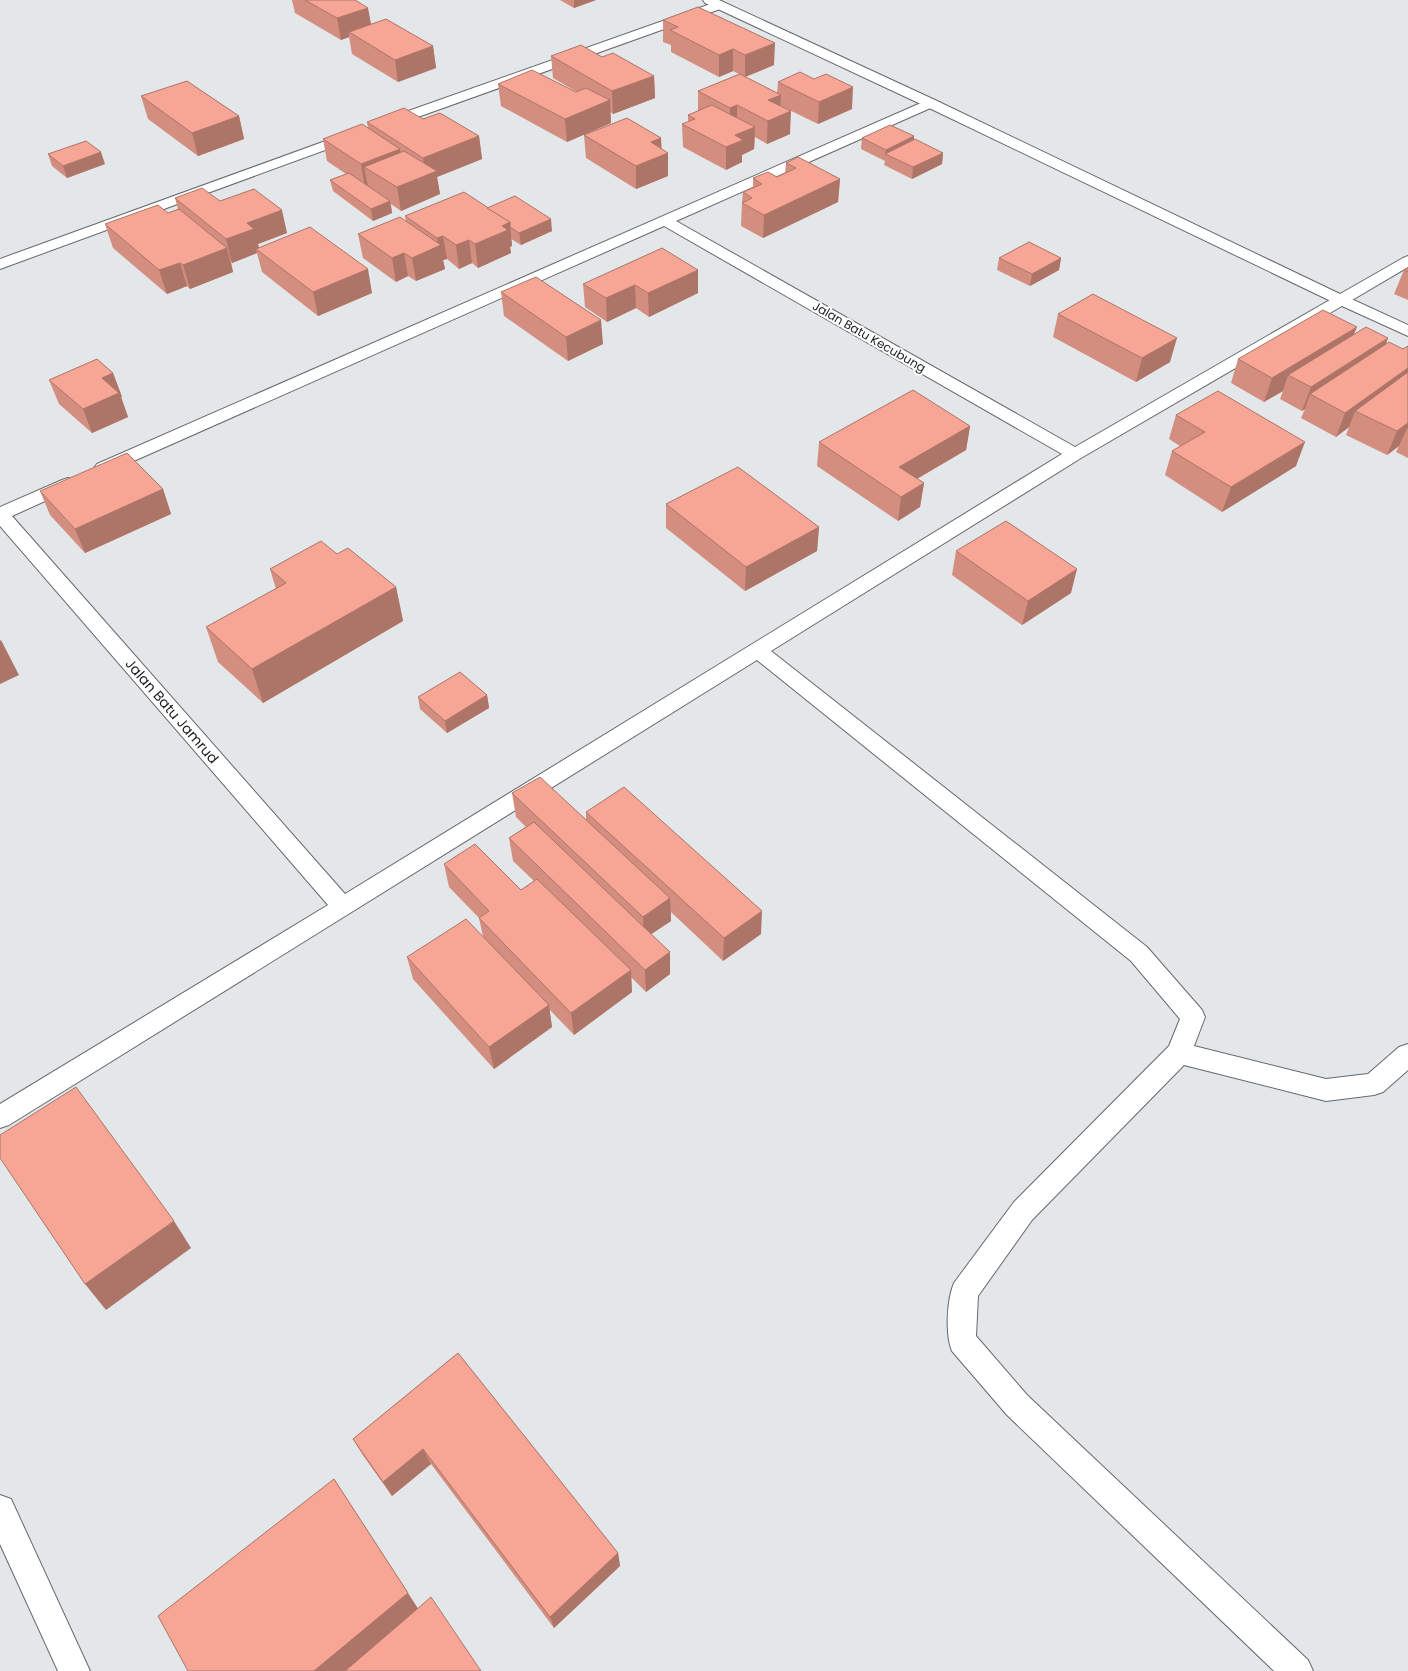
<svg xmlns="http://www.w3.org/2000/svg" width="1408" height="1671" viewBox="0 0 1408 1671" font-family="Poppins,sans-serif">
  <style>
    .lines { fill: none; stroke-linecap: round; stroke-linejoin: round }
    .minor-casing { stroke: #66686a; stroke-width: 2 }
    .tertiary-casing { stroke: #66686a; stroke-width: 2 }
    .minor { fill: #fff; fill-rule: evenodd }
    .tertiary { fill: #fff; fill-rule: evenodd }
    .wall { fill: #d48e7f }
    .shaded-wall { fill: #ad7468 }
    .building { fill: #f7a594; stroke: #ad7468 }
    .labels { text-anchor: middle; stroke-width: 4; stroke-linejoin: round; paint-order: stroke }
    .far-street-label { font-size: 12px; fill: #1c1d1e; stroke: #fff }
    .street-label { font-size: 14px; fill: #1c1d1e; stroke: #fff }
  </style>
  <rect width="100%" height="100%" fill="#e4e7ea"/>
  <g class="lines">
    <defs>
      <g id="minor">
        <polygon points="719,1 723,2 725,5 723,8 390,127 380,127 378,124 380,121"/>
        <path d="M930 99 935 100 937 103 935 106 676 221 1075 447 1335 297H1347L1408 325V336L1342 306 1081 458 771 651 1147 947 1202 1010 1205 1017 1194 1046 1326 1079 1368 1074 1399 1047 1408 1044V1070L1383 1092 1374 1095 1326 1101 1184 1065 1032 1220 978 1296 976 1336 1027 1395 1308 1660 1313 1671H1274L1007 1415 952 1351C945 1334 947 1299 954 1283L1014 1202 1169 1046 1180 1019 1131 961 757 660 9 1125 0 1128V1104L328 905 0 526V507L62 480 68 478 74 480 77 484 74 488 12 516 345 894 1062 454 664 226 109 472 103 473 97 472 94 468 97 464Z"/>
        <polygon points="353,131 358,132 360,135 358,138 0,269 0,259"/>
        <polygon points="0,1495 11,1499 90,1671 58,1671 0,1544"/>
      </g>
      <polygon id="tertiary" points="703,0 719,0 935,100 1340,294 1403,258 1408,256 1408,267 1347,303 1335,303 925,106 705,3"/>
    </defs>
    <!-- minor casing -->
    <use href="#minor" class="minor-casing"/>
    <!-- tertiary casing -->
    <use href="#tertiary" class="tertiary-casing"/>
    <!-- minor -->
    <use href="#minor" class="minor"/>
    <!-- tertiary -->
    <use href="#tertiary" class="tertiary"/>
  </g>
  <!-- wall -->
  <g class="wall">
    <polygon points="292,0 355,0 371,25 433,46 436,68 398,82 352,54 349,37 341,40 295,13"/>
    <polygon points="560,0 596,0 574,8"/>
    <polygon points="663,20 774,65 745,77 777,93 778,82 852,109 818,124 781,106 790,134 767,144 755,137 754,149 742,155 742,162 726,170 683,147 682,124 688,122 688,115 698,111 698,91 739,74 733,71 719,77 671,52 671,45 663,42"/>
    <polygon points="551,56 602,57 654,76 655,98 613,114 610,112 611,123 567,142 501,106 498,84 577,92 553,78"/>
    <polygon points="141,96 239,116 244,139 198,156 148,119"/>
    <polygon points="423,119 479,136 482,159 437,177 440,194 401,211 391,204 392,213 373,221 333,191 330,180 346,174 327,161 323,139 368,128 367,122"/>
    <polygon points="584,135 661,138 661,149 668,176 636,189 586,158"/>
    <polygon points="914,136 914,140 943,153 942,164 912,179 884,165 885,161 861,149 862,138"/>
    <polygon points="48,154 105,164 67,178 52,166"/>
    <polygon points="786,163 840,179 838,202 763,238 741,226 742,203 742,202 743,192 753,188 753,178 777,177 785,173"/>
    <polygon points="175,198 220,201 287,233 258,244 259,248 372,293 318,316 262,272 257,253 232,263 231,261 233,272 190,289 187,286 167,294 113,248 105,224 168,213 178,209"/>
    <polygon points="487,208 552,231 521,245 511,239 512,246 510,247 511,253 478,268 472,263 459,269 447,259 443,260 445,269 416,281 408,276 396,282 363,258 358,234 406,221 405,216"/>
    <polygon points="999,258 1061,258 1059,270 1030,286 997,270"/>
    <polygon points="1408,268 1408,300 1394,294 1404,270"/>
    <polygon points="698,270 698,293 649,317 636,308 607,322 585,307 583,284"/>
    <polygon points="501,292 603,344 568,361 504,316"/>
    <polygon points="1058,314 1170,362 1136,382 1053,337"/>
    <polygon points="1354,334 1388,338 1386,344 1403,349 1408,346 1408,458 1396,452 1399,446 1387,455 1346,435 1349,427 1336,437 1301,418 1305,409 1302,411 1280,399 1283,391 1264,402 1231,383 1238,359"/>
    <polygon points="113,373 122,397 121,397 128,417 92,433 59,404 49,380"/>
    <polygon points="1176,415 1296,466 1222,512 1165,475 1172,451 1180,446 1169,439"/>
    <polygon points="970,426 966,450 917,479 924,483 920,507 898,521 817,466 819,442"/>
    <polygon points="163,489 171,514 85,553 50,515 40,491"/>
    <polygon points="666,504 819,527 817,551 745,591 666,528"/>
    <polygon points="956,551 1071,593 1022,625 952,575"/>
    <polygon points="337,554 396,587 403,621 263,703 218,662 206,627 276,589 270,569"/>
    <polygon points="487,695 489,708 447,733 420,709 418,697"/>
    <polygon points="512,793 586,820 586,812 761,934 723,961 671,912 671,921 651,934 670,974 646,992 631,977 632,992 574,1035 549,1009 552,1027 494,1069 413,979 407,957 483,937 479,918 449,887 444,864 521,890 534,881 513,861 509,838 526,827 516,817"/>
    <polygon points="458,1353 618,1553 620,1566 554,1628 431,1464 392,1496 362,1454 353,1439"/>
  </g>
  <!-- shaded-wall -->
  <g class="shaded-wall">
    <polygon points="574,0 596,0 574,8"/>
    <polygon points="368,8 372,29 349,32 349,37 341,40 337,18"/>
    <polygon points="775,43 774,65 745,77 745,55"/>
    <polygon points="433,46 436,68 398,82 395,60"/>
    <polygon points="733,49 733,71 719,77 719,55"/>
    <polygon points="654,76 655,98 613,114 612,91"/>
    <polygon points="853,87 852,109 818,124 819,102"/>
    <polygon points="781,95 780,116 791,111 790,134 767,144 768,100"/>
    <polygon points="610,100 611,123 567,142 565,119"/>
    <polygon points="737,105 737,128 730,130 730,108"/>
    <polygon points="239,116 244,139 198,156 192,133"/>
    <polygon points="755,127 754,149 742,155 742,162 726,170 726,147 735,135"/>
    <polygon points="479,136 482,159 437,177 440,194 401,211 397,187 426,176 423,158"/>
    <polygon points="914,136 913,148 885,154 884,161 886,150"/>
    <polygon points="661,138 662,155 668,153 668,176 636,189 636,166 651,142"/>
    <polygon points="400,149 404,172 364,167 368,186 365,187 361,164"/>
    <polygon points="101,152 105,164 67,178 63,166"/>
    <polygon points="943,153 942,164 912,179 913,167"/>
    <polygon points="840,179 838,202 763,238 764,215"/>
    <polygon points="390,201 392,213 373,221 371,209"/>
    <polygon points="282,210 287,233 258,244 260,252 256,249 257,253 232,263 226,239 247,223"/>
    <polygon points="551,219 552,231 521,245 519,233"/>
    <polygon points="510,222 512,246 510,247 511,253 478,268 475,244 502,226"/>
    <polygon points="443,236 447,259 443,260 445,269 416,281 412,258 438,246 437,238"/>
    <polygon points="469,240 472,263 459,269 456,245"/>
    <polygon points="227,248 233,272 190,289 183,265"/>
    <polygon points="404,253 408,276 396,282 392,258"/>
    <polygon points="1061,258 1059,270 1030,286 1032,274"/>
    <polygon points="180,263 187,286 167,294 159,270"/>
    <polygon points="368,269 372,293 318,316 313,292"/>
    <polygon points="698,270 698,293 649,317 648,293"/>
    <polygon points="635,285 636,308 607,322 606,298"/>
    <polygon points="601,320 603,344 568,361 566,337"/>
    <polygon points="1357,327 1347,351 1288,375 1283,391 1264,402 1272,378"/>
    <polygon points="1177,338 1170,362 1136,382 1142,358"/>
    <polygon points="1388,338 1378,362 1310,394 1305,409 1302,411 1311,387"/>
    <polygon points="1408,368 1408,385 1355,411 1349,427 1336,437 1345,413"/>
    <polygon points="113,373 122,397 121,397 128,417 92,433 83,409 102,378"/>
    <polygon points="1408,423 1408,429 1407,428 1399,446 1387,455 1397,431"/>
    <polygon points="970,426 966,450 896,491 899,467"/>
    <polygon points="1305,442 1296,466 1222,512 1231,487"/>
    <polygon points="924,483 920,507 898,521 901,497"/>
    <polygon points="163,489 171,514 85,553 75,529"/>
    <polygon points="819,527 817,551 745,591 746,567"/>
    <polygon points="1077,569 1071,593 1022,625 1028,601"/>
    <polygon points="396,587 403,621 263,703 252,669"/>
    <polygon points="1,640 19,675 0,684 0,641"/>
    <polygon points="487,695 489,708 447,733 445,721"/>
    <polygon points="670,898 671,921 644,939 643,917"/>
    <polygon points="762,911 761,934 723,961 724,938"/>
    <polygon points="670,952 670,974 646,992 645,970"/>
    <polygon points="631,970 632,992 574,1035 571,1013"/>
    <polygon points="549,1005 552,1027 494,1069 489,1047"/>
    <polygon points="174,1221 191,1248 106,1310 85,1284"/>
    <polygon points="423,1449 431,1464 392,1496 383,1482"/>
    <polygon points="334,1479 419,1610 347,1671 314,1671"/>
    <polygon points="618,1553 620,1566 554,1628 550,1617"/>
  </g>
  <!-- building -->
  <g class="building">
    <polygon points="305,0 355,0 368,8 337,18"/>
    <polygon points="698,7 775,43 745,55 733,49 719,55 670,30 678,27 663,20"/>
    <polygon points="386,19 433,46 395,60 349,32"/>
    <polygon points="581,45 602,57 613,53 654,76 612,91 551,56"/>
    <polygon points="532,70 576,92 586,88 610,100 565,119 498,84"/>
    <polygon points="800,72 814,79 826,74 853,87 819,102 778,82"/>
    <polygon points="740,74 781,95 768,100 791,111 768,121 737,105 730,108 698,91"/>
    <polygon points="187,81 239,116 192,133 141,96"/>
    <polygon points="712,105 755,127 735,135 743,140 726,147 682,124 695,119 688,115"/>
    <polygon points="404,108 423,119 440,113 479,136 423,158 367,122"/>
    <polygon points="627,118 661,138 651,142 668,153 636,166 584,135"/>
    <polygon points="362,124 400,149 361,164 323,139"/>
    <polygon points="890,125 914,136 886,150 862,138"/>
    <polygon points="915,139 943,153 913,167 885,154"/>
    <polygon points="86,141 101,152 63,166 48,154"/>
    <polygon points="404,151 437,171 397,187 364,167"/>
    <polygon points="798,157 840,179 764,215 742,203 752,198 743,192 762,184 753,178 768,172 777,177 796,168 786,163"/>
    <polygon points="349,173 390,201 371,209 330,180"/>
    <polygon points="202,188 220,201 254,189 282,210 247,223 254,229 226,239 175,198"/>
    <polygon points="464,192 510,222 502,226 508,230 475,244 469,240 456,245 443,236 437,238 405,216"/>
    <polygon points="515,196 551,219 519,233 510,227 510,222 487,208"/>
    <polygon points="158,205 168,213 179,209 227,248 183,265 180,263 159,270 105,224"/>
    <polygon points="400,217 441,245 412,258 404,253 392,258 358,234"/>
    <polygon points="310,227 368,269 313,292 256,249"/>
    <polygon points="1029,242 1061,258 1032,274 999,258"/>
    <polygon points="662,248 698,270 648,293 635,285 606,298 583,284"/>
    <polygon points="1408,268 1408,272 1404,270"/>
    <polygon points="536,277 601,320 566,337 501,292"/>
    <polygon points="1093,294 1177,338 1142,358 1058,314"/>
    <polygon points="1323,310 1357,327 1272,378 1238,359"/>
    <polygon points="1366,327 1388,338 1311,387 1288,375"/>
    <polygon points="1389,342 1403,349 1408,346 1408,368 1345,413 1310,394"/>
    <polygon points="97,359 113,373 102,378 119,393 83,409 49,380"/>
    <polygon points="1408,372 1408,423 1397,431 1355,411"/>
    <polygon points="913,390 970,426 899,467 924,483 901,497 819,442"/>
    <polygon points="1218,391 1305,442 1231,487 1172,451 1205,432 1176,415"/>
    <polygon points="127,453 163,489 75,529 40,491"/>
    <polygon points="738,467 819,527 746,567 666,504"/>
    <polygon points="1006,521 1077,569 1028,601 956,551"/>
    <polygon points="321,541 337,554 348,548 396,587 252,669 206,627 286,583 270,569"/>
    <polygon points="460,672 487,695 445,721 418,697"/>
    <polygon points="540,777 670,898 643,917 512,793"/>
    <polygon points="624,787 762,911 724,938 586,812"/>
    <polygon points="534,822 670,952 645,970 509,838"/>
    <polygon points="475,844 521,890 537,879 631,970 571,1013 479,918 489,911 444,864"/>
    <polygon points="466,919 549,1005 489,1047 407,957"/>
    <polygon points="76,1087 174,1221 85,1284 0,1158 0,1135"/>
    <polygon points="458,1353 618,1553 550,1617 423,1449 383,1482 353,1439"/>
    <polygon points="334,1479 408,1593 314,1671 188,1671 158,1616"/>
    <polygon points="431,1597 481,1671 345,1671"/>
  </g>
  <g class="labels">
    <!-- far-street labels -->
    <g class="far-street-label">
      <text transform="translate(869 337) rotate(30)" y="4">Jalan Batu Kecubung</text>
    </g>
    <!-- street labels -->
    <g class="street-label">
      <text transform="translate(172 711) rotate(49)" y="5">Jalan Batu Jamrud</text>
    </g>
  </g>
</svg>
